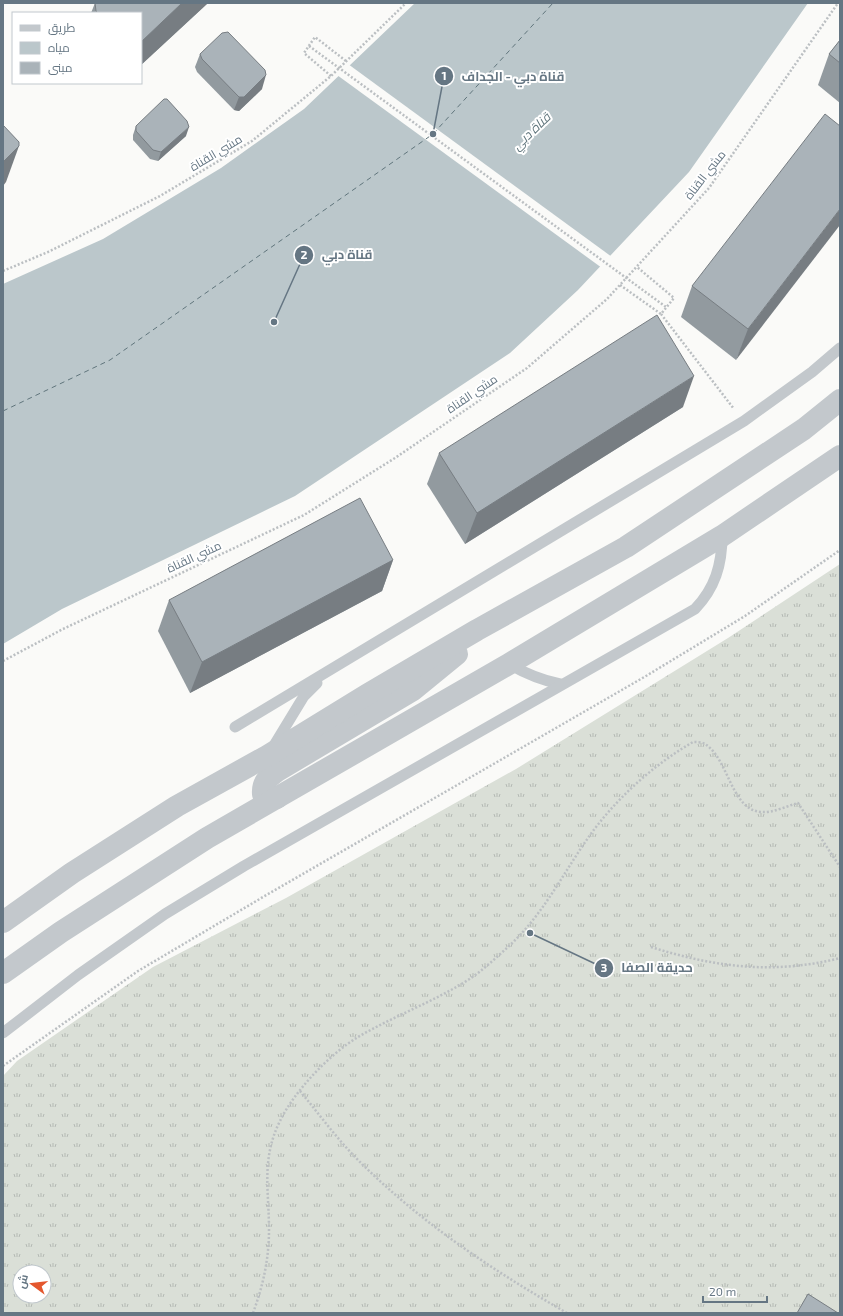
<svg xmlns="http://www.w3.org/2000/svg" width="843" height="1316" viewBox="0 0 843 1316" font-family="'Exo 2',Cairo,sans-serif">
  <style>
    .grass { fill: url(#grass-tufts); fill-rule: evenodd }
    .water { fill: #bbc7cb }
    .pier { fill: #fafaf8 }
    .lines { fill: none; stroke-linecap: round; stroke-linejoin: round }
    .ferry { stroke: #60757c; stroke-width: 1; stroke-dasharray: 5 4; stroke-linecap: butt }
    .path { stroke: #bbbfc2; stroke-width: 2.5; stroke-dasharray: 2 2; stroke-linecap: butt }
    .service { stroke: #c3c8cc; stroke-width: 11 }
    .minor { stroke: #c3c8cc; stroke-width: 22 }
    .path-bridge { stroke: #bbbfc2; stroke-width: 2.5; stroke-dasharray: 2 2; stroke-linecap: butt }
    .wall { fill: #929a9f }
    .shaded-wall { fill: #777d82 }
    .building { fill: #aab3b9; stroke: #777d82 }
    .labels { text-anchor: middle; stroke-width: 4; stroke-linejoin: round; paint-order: stroke }
    .street-label { font-size: 12px; fill: #657683; stroke: #fff }
    .water-label { font-size: 13px; font-style: italic; fill: #60757c; stroke: #fff }
    .leader { fill: none; stroke: #657683; stroke-width: 1.5 }
    .callout-dot { fill: #657683; stroke: #fff; stroke-width: 1.5 }
    .mark-label { font-size: 12px; text-anchor: middle; font-weight: bold; fill: #fff }
    .callout-label { font-size: 13px; text-anchor: middle; font-weight: bold; fill: #657683; stroke: #fff; stroke-width: 4; stroke-linejoin: round; paint-order: stroke }
  </style>
  <defs>
    <pattern id="grass-tufts" width="24" height="20" patternUnits="userSpaceOnUse"><rect width="24" height="20" fill="#dadfd7"/><path d="M3 7l-1-3M5 7V3M7 7l1-3M15 17l-1-3M17 17v-4M19 17l1-3" fill="none" stroke="#b4b9b4"/></pattern>
  </defs>
  <rect width="100%" height="100%" fill="#fafaf8"/>
  <!-- grass -->
  <path class="grass" d="M840 564V1313H3V1076L17 1061 153 967 286 898 516 769 728 638ZM20 1272H44V1296H20Z"/>
  <!-- water -->
  <polygon class="water" points="415,3 808,3 689,172 578,290 510,353 295,496 62,609 3,644 3,284 103,239 221,168 304,109"/>
  <!-- pier -->
  <polygon class="pier" points="348,64 612,257 602,268 337,75"/>
  <g class="lines">
    <!-- ferry -->
    <polyline class="ferry" points="3,411 110,360 433,134 553,3"/>
    <!-- path -->
    <g class="path">
      <polyline points="331,76 304,53 315,37 346,61"/>
      <polyline points="3,271 48,252 160,196 252,141 331,76 406,3"/>
      <polyline points="620,285 661,314 674,298 637,267"/>
      <polyline points="661,314 734,409"/>
      <polyline points="3,661 63,629 304,515 395,458 527,368 607,299 709,188 838,3"/>
      <path d="M651 947C714 967 774 975 840 958"/>
      <polyline points="3,1066 138,971 263,897 646,676 745,616 840,550"/>
      <path d="M300 1091C319 1114 337 1139 359 1161 420 1222 492 1270 567 1313"/>
      <path d="M253 1313C263 1286 269 1259 269 1230 269 1190 261 1159 280 1121 295 1090 330 1054 358 1037 394 1016 433 1002 468 980 482 971 497 957 509 946 545 913 565 869 593 831 620 795 655 764 693 742 697 742 702 742 705 744 729 759 731 811 762 812 773 813 787 806 798 803L840 867"/>
    </g>
    <!-- service -->
    <g class="service">
      <path d="M509 664C526 674 541 680 560 684"/>
      <polyline points="235,727 744,421 812,372 840,348"/>
      <polyline points="273,747 304,696 317,683"/>
      <path d="M3 1033 78 975 165 914 244 866 695 609C715 588 722 565 722 536"/>
    </g>
    <!-- minor -->
    <g class="minor">
      <path d="M277 798 268 797 263 794C262 782 268 778 277 771L413 690 457 654"/>
      <polyline points="3,922 72,873 177,806 267,756 368,694 477,630 626,547 804,429 840,400"/>
      <polyline points="3,973 61,932 207,838 509,664 722,536 840,456"/>
    </g>
    <!-- path-bridge -->
    <polyline class="path-bridge" points="309,46 666,307"/>
  </g>
  <!-- wall -->
  <g class="wall">
    <polygon points="95,3 208,3 141,65 141,13 91,13"/>
    <polygon points="840,40 840,103 818,85 829,54"/>
    <polygon points="200,54 262,89 239,111 234,110 197,72 195,67"/>
    <polygon points="136,126 186,136 158,161 150,159 133,140 133,135"/>
    <polygon points="840,126 736,360 681,317 692,286"/>
    <polygon points="683,407 465,544 427,484 439,453"/>
    <polygon points="393,560 382,591 190,693 158,631 169,600"/>
  </g>
  <!-- shaded-wall -->
  <g class="shaded-wall">
    <polygon points="182,3 208,3 141,65 141,42"/>
    <polygon points="266,75 262,89 239,111 234,110 239,97"/>
    <polygon points="189,127 186,136 158,161 161,152"/>
    <polygon points="19,146 6,182 3,186 3,162"/>
    <polygon points="840,209 840,225 736,360 748,329"/>
    <polygon points="694,376 683,407 465,544 477,513"/>
    <polygon points="393,560 382,591 190,693 202,662"/>
  </g>
  <!-- building -->
  <g class="building">
    <polygon points="95,3 182,3 141,42 141,13 98,13 96,11"/>
    <polygon points="228,32 265,70 266,75 244,97 239,97 202,59 200,54 222,33"/>
    <polygon points="840,40 840,63 829,54"/>
    <polygon points="164,99 167,99 187,121 189,127 161,152 153,150 136,131 136,126"/>
    <polygon points="825,114 840,126 840,209 748,329 692,286"/>
    <polygon points="3,125 19,142 19,146 3,162"/>
    <polygon points="657,315 694,376 477,513 439,453"/>
    <polygon points="360,498 393,560 202,662 169,600"/>
    <polygon points="808,1294 838,1313 797,1313"/>
  </g>
  <g class="labels">
    <!-- street labels -->
    <g class="street-label">
      <text transform="translate(216 153) rotate(-31)" y="4">مشي القناة</text>
      <text transform="translate(705 175) rotate(-52)" y="4">مشي القناة</text>
      <text transform="translate(472 394) rotate(-34)" y="4">مشي القناة</text>
      <text transform="translate(194 557) rotate(-25)" y="4">مشي القناة</text>
    </g>
    <!-- water labels -->
    <g class="water-label">
      <text transform="translate(531 131) rotate(-44)" y="5">قناة دبي</text>
    </g>
  </g>
  <!-- callouts -->
  <path class="leader" d="M433 134L444 76M274 322L304 255M530 933L604 968"/>
  <g class="callout-dot">
    <circle cx="433" cy="134" r="4"/>
    <circle cx="274" cy="322" r="4"/>
    <circle cx="530" cy="933" r="4"/>
    <circle cx="444" cy="76" r="10"/>
    <circle cx="304" cy="255" r="10"/>
    <circle cx="604" cy="968" r="10"/>
  </g>
  <g class="mark-label">
    <text x="444" y="80">1</text>
    <text x="304" y="259">2</text>
    <text x="604" y="972">3</text>
  </g>
  <g class="callout-label">
    <text x="513" y="81">قناة دبي - الجداف</text>
    <text x="347" y="259">قناة دبي</text>
    <text x="657" y="972">حديقة الصفا</text>
  </g>
  <!-- border -->
  <rect width="843" height="1316" fill="none" stroke="#657683" stroke-width="8"/>
  <!-- legend -->
  <rect x="12" y="12" width="130" height="72" fill="#ffffff" stroke="#c1c8cd"/>
  <rect x="20" y="25" width="20" height="6" fill="#c3c8cc" stroke="#c1c8cd"/>
  <text x="48" y="32" font-size="12" fill="#657683">طريق</text>
  <rect x="20" y="42" width="20" height="12" fill="#bbc7cb" stroke="#c1c8cd"/>
  <text x="48" y="52" font-size="12" fill="#657683">مياه</text>
  <rect x="20" y="62" width="20" height="12" fill="#aab3b9" stroke="#c1c8cd"/>
  <text x="48" y="72" font-size="12" fill="#657683">مبنى</text>
  <!-- north arrow -->
  <g transform="translate(32 1284) rotate(285)"><circle r="19" fill="#ffffff" stroke="#c1c8cd"/>
  <path d="M0-3L7 15L0 10L-7 15Z" fill="#e4572e"/>
  <text y="-6" font-size="11" font-weight="bold" text-anchor="middle" fill="#657683">ش</text>
  </g>
  <!-- scale -->
  <path d="M703 1296v6h64v-6" fill="none" stroke="#657683" stroke-width="2"/>
  <text x="709" y="1296" font-size="12" fill="#657683" stroke="#ffffff" stroke-width="3" paint-order="stroke">20 m</text>
</svg>
